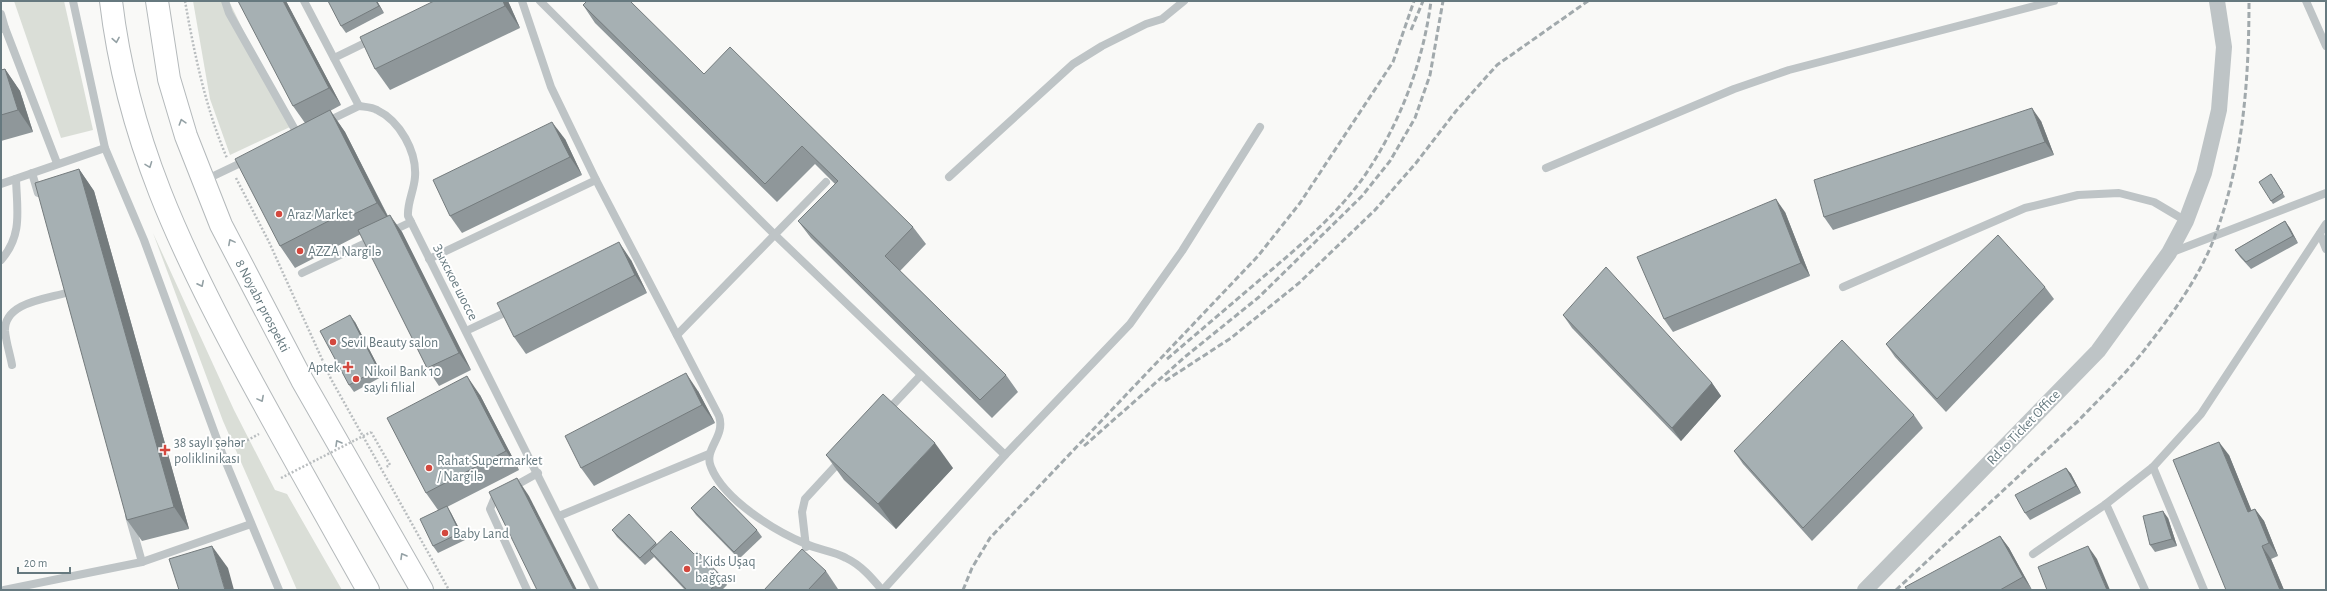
<svg xmlns="http://www.w3.org/2000/svg" width="2327" height="591" viewBox="0 0 2327 591" font-family="'Alegreya Sans',sans-serif">
  <style>
    .green { fill: #daded7 }
    .lines { fill: none; stroke-linecap: round; stroke-linejoin: round }
    .highway-casing { stroke: #b4b9bb; stroke-width: 24 }
    .path { stroke: #b9bdbf; stroke-width: 2.5; stroke-dasharray: 2 2; stroke-linecap: butt }
    .lane { stroke: #bec4c6; stroke-width: 8 }
    .street { stroke: #bec4c6; stroke-width: 16 }
    .highway { stroke: #fff; stroke-width: 22 }
    .rail { stroke: #a1a9ac; stroke-width: 3; stroke-dasharray: 6 3; stroke-linecap: butt }
    .path-bridge { stroke: #b9bdbf; stroke-width: 2.5; stroke-dasharray: 2 2; stroke-linecap: butt }
    .wall { fill: #8f979a }
    .shaded-wall { fill: #747b7d }
    .building { fill: #a6b0b3; stroke: #747b7d }
    .oneway { stroke: #94a1a5 }
    .poi-dot { fill: #d3483e; stroke: #fff; stroke-width: 1.5 }
    .labels { text-anchor: middle; stroke-width: 4; stroke-linejoin: round; paint-order: stroke }
    .poi-label { font-size: 14px; fill: #66797f; stroke: #fff; text-anchor: start }
    .street-label { font-size: 14px; fill: #66797f; stroke: #fff }
  </style>
  <rect width="100%" height="100%" fill="#f9f9f7"/>
  <!-- green -->
  <g class="green">
    <polygon points="14,1 64,1 93,130 61,138"/>
    <polygon points="193,1 229,1 290,127 230,155 210,99"/>
    <polygon points="153,233 234,410 275,490 287,494 342,590 297,590 223,421"/>
  </g>
  <g class="lines">
    <defs>
      <g id="highway">
        <path d="M111 1C127 138 181 251 246 371 286 445 327 517 368 590"/>
        <path id="s1" d="M157 1 169 79 186 136 221 225 302 380 422 590"/>
      </g>
    </defs>
    <!-- highway casing -->
    <use href="#highway" class="highway-casing"/>
    <!-- path -->
    <g class="path">
      <path d="M185 1C194 52 206 110 227 158"/>
      <polyline points="236,178 269,242 331,379 449,590"/>
      <polyline points="371,432 390,465 386,467"/>
      <polyline points="233,448 259,434"/>
    </g>
    <!-- lane -->
    <g class="lane">
      <polyline points="73,1 105,148 144,240 222,453 279,590"/>
      <polyline points="225,1 229,13 298,135"/>
      <path d="M304 1 359 106C365 107 372 107 377 110 400 121 417 152 415 177 414 191 407 203 408 216L595 590"/>
      <path d="M522 1 551 87 596 180 719 416C726 437 703 449 711 467 724 500 775 531 806 544 819 550 834 551 846 558 861 565 872 578 882 590"/>
      <polyline points="540,1 774,234 1005,455 883,590"/>
      <polyline points="2306,1 2326,46"/>
      <polyline points="1,14 5,28 1,29"/>
      <polyline points="5,28 57,163"/>
      <polyline points="334,58 373,39"/>
      <polyline points="326,122 359,106"/>
      <polyline points="1546,168 1734,89 1789,70 2054,1"/>
      <polyline points="32,173 38,193"/>
      <polyline points="949,177 1073,64 1102,46 1146,24 1162,19 1184,1"/>
      <polyline points="205,180 247,160"/>
      <polyline points="1,184 105,148"/>
      <polyline points="390,232 411,222"/>
      <polyline points="2320,234 2326,249"/>
      <polyline points="2170,253 2326,193"/>
      <polyline points="429,259 596,180"/>
      <path d="M1 260C23 235 17 210 16 179"/>
      <polyline points="302,273 374,239"/>
      <polyline points="1843,287 2025,208 2078,195 2119,193 2154,202 2186,221"/>
      <polyline points="466,331 513,309"/>
      <polyline points="677,335 826,182"/>
      <path d="M12 365C10 354 6 342 5 331 4 303 45 299 66 293"/>
      <polyline points="887,411 921,375"/>
      <polyline points="1005,455 1130,324 1182,251 1260,127"/>
      <polyline points="2153,467 2204,590"/>
      <polyline points="511,488 538,473"/>
      <polyline points="500,494 495,497 490,509 527,590"/>
      <polyline points="2106,504 2145,590"/>
      <polyline points="129,516 142,562"/>
      <polyline points="559,516 709,454"/>
      <polyline points="806,547 802,512 805,499 841,460"/>
      <polyline points="2033,554 2106,504 2153,467 2201,414 2326,224"/>
      <polyline points="4,590 142,562 251,524"/>
    </g>
    <!-- street -->
    <polyline class="street" points="1865,590 2098,351 2169,253 2186,221 2204,173 2219,110 2224,47 2217,1"/>
    <!-- highway -->
    <use href="#highway" class="highway"/>
    <!-- rail -->
    <g class="rail">
      <polyline points="1411,30 1423,1"/>
      <path d="M1167 359C1201 330 1235 301 1269 272 1302 244 1337 214 1363 178 1399 126 1423 64 1431 1"/>
      <polyline points="1165,381 1231,338 1299,283 1375,210 1416,163 1456,111 1497,65 1588,1"/>
      <polyline points="1084,446 1186,356 1259,297 1362,196 1390,161 1415,118 1430,75 1443,1"/>
      <polyline points="963,590 972,568 990,538 1258,256 1300,203 1393,62 1414,1"/>
      <path d="M1896 590 2079 420C2103 395 2129 371 2149 344 2174 312 2201 274 2215 236 2243 161 2249 80 2249 1"/>
    </g>
    <!-- path-bridge -->
    <polyline class="path-bridge" points="281,478 371,432"/>
  </g>
  <!-- wall -->
  <g class="wall">
    <polygon points="286,1 341,105 330,111 345,132 388,216 402,232 471,370 439,386 427,368 361,234 295,268 280,246 305,123 293,106"/>
    <polygon points="377,1 384,13 346,33 341,26"/>
    <polygon points="508,1 520,28 390,90 375,69"/>
    <polygon points="583,5 704,74 913,227 926,244 900,271 1006,375 1018,392 992,418 811,238 798,221 835,184 815,164 777,202 595,23"/>
    <polygon points="5,69 20,91 33,132 1,141 1,70"/>
    <polygon points="2041,121 2054,155 1833,230 1824,217"/>
    <polygon points="565,139 582,175 462,233 450,216"/>
    <polygon points="79,169 94,191 189,529 142,541 127,520"/>
    <polygon points="2274,178 2285,197 2273,204 2271,201"/>
    <polygon points="1785,212 1810,276 1673,332 1664,319"/>
    <polygon points="2285,221 2298,243 2251,269 2240,257 2235,250"/>
    <polygon points="631,260 647,293 526,354 514,337"/>
    <polygon points="2045,287 2054,299 1946,412 1895,357 1886,344"/>
    <polygon points="1563,315 1712,383 1721,396 1681,441 1572,328"/>
    <polygon points="355,322 383,376 354,392 349,385"/>
    <polygon points="698,391 715,423 594,486 581,468"/>
    <polygon points="480,395 519,470 447,507 451,513 465,540 438,553 433,546 438,510 426,493"/>
    <polygon points="1914,415 1923,428 1812,541 1743,464 1734,451"/>
    <polygon points="826,455 953,468 896,529 844,480"/>
    <polygon points="2229,455 2251,510 2255,509 2264,521 2278,556 2271,559 2284,590 2226,590"/>
    <polygon points="2066,468 2071,474 2081,493 2030,520 2025,513"/>
    <polygon points="691,508 757,530 762,537 739,559 696,515"/>
    <polygon points="2168,518 2177,546 2155,552 2150,545"/>
    <polygon points="612,530 656,543 657,544 694,554 723,578 727,585 722,590 685,590 654,557 645,565 617,537"/>
    <polygon points="2000,536 2009,548 2032,590 1907,590"/>
    <polygon points="826,571 838,589 837,590 764,590"/>
  </g>
  <!-- shaded-wall -->
  <g class="shaded-wall">
    <polygon points="283,1 286,1 341,105 329,88"/>
    <polygon points="376,1 377,1 384,13 379,6"/>
    <polygon points="503,1 508,1 520,28 505,6"/>
    <polygon points="5,69 20,91 33,132 18,110"/>
    <polygon points="2032,108 2041,121 2054,155 2045,142"/>
    <polygon points="330,110 345,132 392,225 377,203"/>
    <polygon points="552,122 565,139 582,175 570,157"/>
    <polygon points="79,169 94,191 189,529 174,507"/>
    <polygon points="1776,199 1785,212 1810,276 1801,263"/>
    <polygon points="390,215 402,232 471,370 459,353"/>
    <polygon points="2285,221 2290,228 2298,243 2293,236"/>
    <polygon points="619,242 631,260 647,293 635,275"/>
    <polygon points="350,315 355,322 383,376 378,369"/>
    <polygon points="686,373 698,391 715,423 702,405"/>
    <polygon points="467,376 480,395 519,470 506,451"/>
    <polygon points="1712,383 1721,396 1681,441 1672,428"/>
    <polygon points="2219,442 2229,455 2257,524 2248,512"/>
    <polygon points="935,443 953,468 896,529 878,504"/>
    <polygon points="2066,468 2071,474 2081,493 2076,486"/>
    <polygon points="517,478 529,496 577,590 574,590"/>
    <polygon points="447,506 451,513 465,540 460,533"/>
    <polygon points="2255,509 2264,521 2278,556 2269,543"/>
    <polygon points="2163,511 2168,518 2177,546 2172,539"/>
    <polygon points="2000,536 2009,548 2032,590 2023,577"/>
    <polygon points="212,546 228,568 234,590 225,590"/>
    <polygon points="2088,546 2097,559 2110,590 2107,590"/>
    <polygon points="2262,546 2271,559 2284,590 2280,590"/>
  </g>
  <!-- building -->
  <g class="building">
    <polygon points="238,1 283,1 329,88 293,106"/>
    <polygon points="328,1 376,1 379,6 341,26"/>
    <polygon points="434,1 503,1 505,6 375,69 360,37"/>
    <polygon points="587,1 630,1 704,74 730,47 913,227 885,256 1006,375 980,400 798,221 838,181 802,146 765,184 583,5"/>
    <polygon points="5,69 18,110 1,115 1,70"/>
    <polygon points="2032,108 2045,142 1824,217 1814,180"/>
    <polygon points="330,110 377,203 350,216 348,211 280,246 235,159"/>
    <polygon points="552,122 570,157 450,216 433,180"/>
    <polygon points="79,169 174,507 127,520 35,183"/>
    <polygon points="2271,174 2283,193 2271,201 2259,182"/>
    <polygon points="1776,199 1801,263 1664,319 1637,257"/>
    <polygon points="390,215 459,353 427,368 358,230"/>
    <polygon points="2285,221 2293,236 2246,262 2235,250"/>
    <polygon points="1998,235 2045,287 1937,399 1886,344"/>
    <polygon points="619,242 635,275 514,337 497,303"/>
    <polygon points="1606,267 1712,383 1672,428 1563,315"/>
    <polygon points="350,315 378,369 349,385 320,331"/>
    <polygon points="1842,340 1914,415 1803,528 1734,451"/>
    <polygon points="686,373 702,405 581,468 565,436"/>
    <polygon points="467,376 506,451 426,493 387,418"/>
    <polygon points="883,394 935,443 878,504 826,455"/>
    <polygon points="2219,442 2248,512 2255,509 2269,543 2262,546 2280,590 2226,590 2173,460"/>
    <polygon points="2066,468 2076,486 2025,513 2015,495"/>
    <polygon points="517,478 574,590 537,590 489,492"/>
    <polygon points="714,486 757,530 734,552 691,508"/>
    <polygon points="447,506 460,533 433,546 420,519"/>
    <polygon points="2163,511 2172,539 2150,545 2143,516"/>
    <polygon points="629,514 656,543 640,558 612,530"/>
    <polygon points="671,531 694,554 697,551 723,578 710,590 687,590 650,551"/>
    <polygon points="2000,536 2023,577 2000,590 1907,590 1905,587"/>
    <polygon points="212,546 225,590 179,590 169,559"/>
    <polygon points="2088,546 2107,590 2047,590 2038,567"/>
    <polygon points="802,549 826,571 808,590 764,590"/>
  </g>
  <!-- one-way arrows -->
  <defs><path id="oneway-chevron" d="M-2-3.5L2.5 0L-2 3.5" fill="none" stroke-width="1.6" stroke-linecap="round" stroke-linejoin="round"/></defs>
  <g class="oneway">
    <use href="#oneway-chevron" transform="translate(116 40) rotate(80)"/>
    <use href="#oneway-chevron" transform="translate(182 122) rotate(-107)"/>
    <use href="#oneway-chevron" transform="translate(149 165) rotate(69)"/>
    <use href="#oneway-chevron" transform="translate(231 242) rotate(-118)"/>
    <use href="#oneway-chevron" transform="translate(201 284) rotate(64)"/>
    <use href="#oneway-chevron" transform="translate(261 399) rotate(62)"/>
    <use href="#oneway-chevron" transform="translate(338 443) rotate(-120)"/>
    <use href="#oneway-chevron" transform="translate(403 556) rotate(-120)"/>
  </g>
  <!-- markers -->
  <g class="poi-dot">
    <circle cx="279" cy="214" r="4"/>
    <circle cx="300" cy="251" r="4"/>
    <circle cx="333" cy="342" r="4"/>
    <path d="M346 361h4v4h4v4h-4v4h-4v-4h-4v-4h4z"/>
    <circle cx="356" cy="379" r="4"/>
    <path d="M163 444h4v4h4v4h-4v4h-4v-4h-4v-4h4z"/>
    <circle cx="429" cy="468" r="4"/>
    <circle cx="445" cy="533" r="4"/>
    <circle cx="687" cy="569" r="4"/>
  </g>
  <g class="labels">
    <!-- poi labels -->
    <g class="poi-label">
      <text x="287" y="219">Araz Market</text>
      <text x="308" y="256">AZZA Nargilə</text>
      <text x="341" y="347">Sevil Beauty salon</text>
      <text x="340" y="372" text-anchor="end">Aptek</text>
      <text x="364" y="376">Nikoil Bank 10<tspan x="364" dy="16">sayli filial</tspan></text>
      <text x="174" y="447">38 saylı şəhər<tspan x="174" dy="16">poliklinikası</tspan></text>
      <text x="437" y="465">Rahat Supermarket<tspan x="437" dy="16">/ Nargilə</tspan></text>
      <text x="453" y="538">Baby Land</text>
      <text x="695" y="566">İ-Kids Uşaq<tspan x="695" dy="16">bağçası</tspan></text>
    </g>
    <!-- street labels -->
    <g class="street-label">
      <text transform="translate(456 282) rotate(63)" y="5">Зыхское шоссе</text>
      <text dy="5" stroke="none"><textPath href="#s1" startOffset="325">8 Noyabr prospekti</textPath></text>
      <text transform="translate(2023 427) rotate(-46)" y="5">Rd to Ticket Office</text>
    </g>
  </g>
  <!-- border -->
  <rect width="2327" height="591" fill="none" stroke="#66797f" stroke-width="4"/>
  <!-- scale -->
  <path d="M18 567v6h52v-6" fill="none" stroke="#66797f" stroke-width="2"/>
  <text x="24" y="567" font-size="12" fill="#66797f" stroke="#ffffff" stroke-width="3" paint-order="stroke">20 m</text>
</svg>
